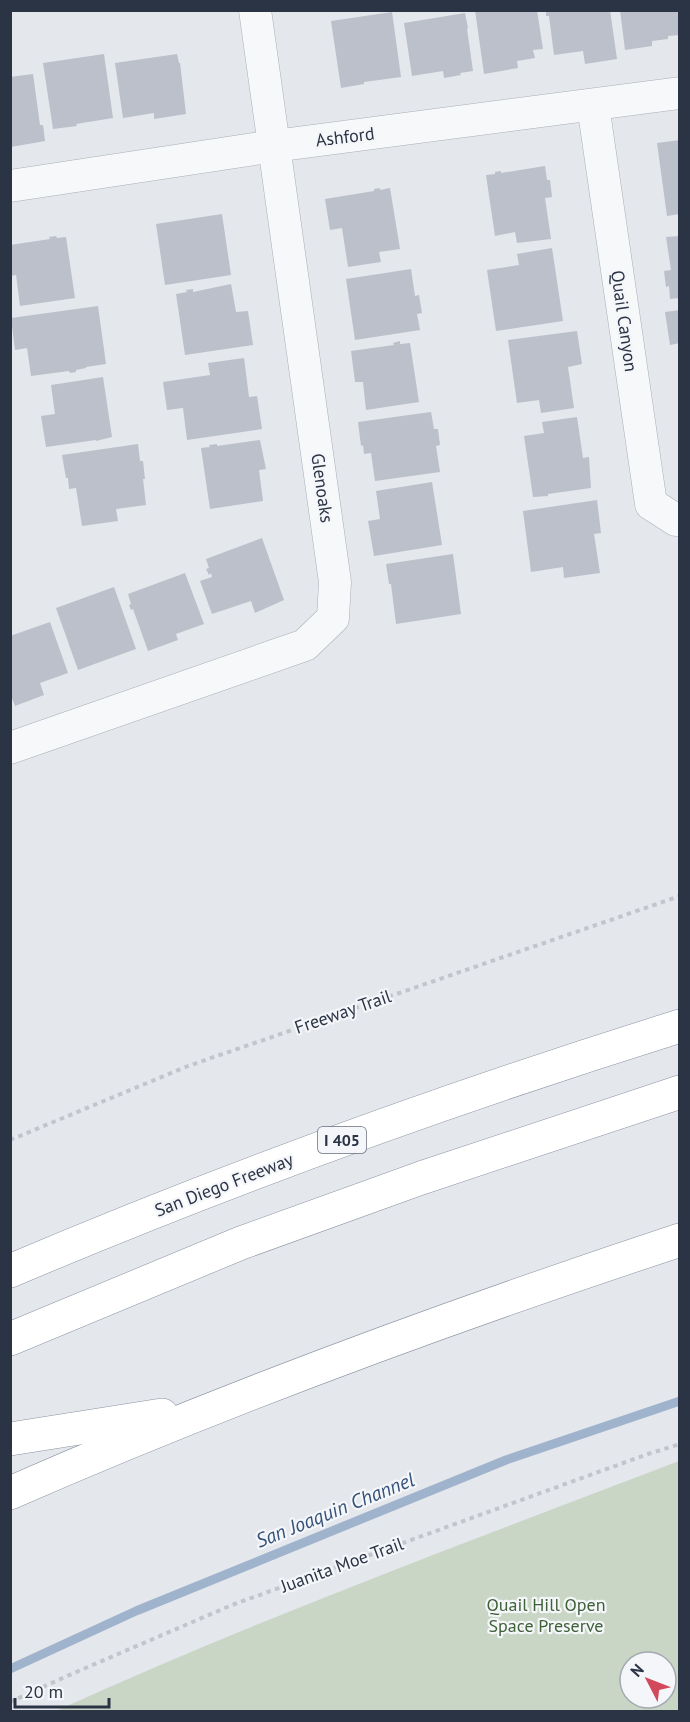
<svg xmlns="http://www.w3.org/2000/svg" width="690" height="1722" viewBox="0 0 690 1722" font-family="'PT Sans',sans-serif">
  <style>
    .green { fill: #c9d6c5; fill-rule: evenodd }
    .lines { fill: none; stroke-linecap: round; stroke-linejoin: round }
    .stream { stroke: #9fb4cc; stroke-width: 9 }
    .building { fill: #bbc0ca }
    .minor-casing { stroke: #a9aeb7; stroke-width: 33 }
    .highway-casing { stroke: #8b94a3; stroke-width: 34 }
    .path { stroke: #c2c5cb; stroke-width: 4; stroke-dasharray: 4.5 4.5; stroke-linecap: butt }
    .minor { stroke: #f7f8fa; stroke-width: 32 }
    .highway { stroke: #fff; stroke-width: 33 }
    .labels { text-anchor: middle; stroke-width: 4.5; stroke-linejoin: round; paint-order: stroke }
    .shield { fill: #f4f6f9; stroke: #676e7b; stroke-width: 1.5 }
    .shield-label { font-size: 16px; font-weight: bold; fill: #2b3445 }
    .street-label { font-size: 18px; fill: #2b3445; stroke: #f4f6f9 }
    .park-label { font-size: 18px; fill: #3f6138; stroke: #f4f6f9 }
    .water-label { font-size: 20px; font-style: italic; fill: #34527a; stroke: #f4f6f9 }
  </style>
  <rect width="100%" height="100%" fill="#e4e7ec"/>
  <!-- green -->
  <path class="green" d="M679 1461V1711H56C260 1618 470 1541 679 1461ZM630 1662H666V1698H630Z"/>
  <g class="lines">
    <!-- stream -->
    <polyline class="stream" points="10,1669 136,1611 506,1460 680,1401"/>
  </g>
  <!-- building -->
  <g class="building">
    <polygon points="475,10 537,10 543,49 533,50 535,58 517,61 518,68 484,74"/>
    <polygon points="546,10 610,10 617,59 585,64 583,51 554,55 549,16 546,16"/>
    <polygon points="620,10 680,10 680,35 668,36 668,39 652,41 652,46 625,50"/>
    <polygon points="392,12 401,77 364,82 364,84 341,88 331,21"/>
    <polygon points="465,13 468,28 467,29 473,71 460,73 461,75 444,78 443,71 412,76 404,23"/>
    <polygon points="104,54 113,118 76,124 77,126 53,129 43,63"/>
    <polygon points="177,54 179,63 180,63 186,114 154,119 154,113 123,118 115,63"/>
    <polygon points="33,74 40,125 43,125 45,141 11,147 10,77"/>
    <polygon points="680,140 680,214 667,216 657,143"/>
    <polygon points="545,166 547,180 550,180 552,197 545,198 551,239 517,243 515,232 495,236 486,175 495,174 495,172 501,171 501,173"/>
    <polygon points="380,188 380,190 390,188 400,249 379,252 381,262 348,267 342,228 330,230 325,199 374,191 374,189"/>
    <polygon points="222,214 231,275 165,285 156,224"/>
    <polygon points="56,236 57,238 66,237 75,298 20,306 16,275 10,276 10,245 50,239 49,237"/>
    <polygon points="680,236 680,298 670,299 669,286 666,287 664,271 671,270 666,237"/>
    <polygon points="552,248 563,321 496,331 487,270 519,265 517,254"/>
    <polygon points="411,269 415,296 419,295 422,313 417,314 420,330 355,340 346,279"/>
    <polygon points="231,284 236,312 248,311 253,345 185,355 176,294 187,292 186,290 193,289 193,292"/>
    <polygon points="98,306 106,364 86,367 86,368 76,370 76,372 70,373 69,371 31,376 27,348 15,350 11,318"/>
    <polygon points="680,310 680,343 670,345 665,312"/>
    <polygon points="577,331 582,364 568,367 574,408 541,413 539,400 517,403 508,340"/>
    <polygon points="400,341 400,344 410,343 419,402 366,410 363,382 355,382 351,351 394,345 393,343"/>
    <polygon points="244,358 249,397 257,396 262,429 187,440 183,408 167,410 163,382 210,375 208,363"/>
    <polygon points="103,377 112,437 96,441 96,440 46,447 41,416 55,414 51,385"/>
    <polygon points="431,412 434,429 438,429 440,445 436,446 440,472 375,481 371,453 364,454 363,445 361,446 358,422"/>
    <polygon points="577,417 583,458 589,457 591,488 548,494 548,496 533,497 524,436 544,433 542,422"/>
    <polygon points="260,440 266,469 259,470 263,501 210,509 201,448 210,447 209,445 217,444 217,446"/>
    <polygon points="138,444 140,461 143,461 145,479 143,479 146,505 116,509 118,521 82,526 76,488 69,489 68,478 66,478 62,455"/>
    <polygon points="432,482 442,545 374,556 368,521 380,519 376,491"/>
    <polygon points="597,500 601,533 594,534 600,573 564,578 563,567 531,572 523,511"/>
    <polygon points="262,538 284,600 255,613 251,601 212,614 200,581 212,577 211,573 209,575 206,569 209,568 206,559"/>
    <polygon points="453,554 461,614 396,624 391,584 389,584 386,564"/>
    <polygon points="185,573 204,624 176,634 178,640 148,651 133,609 131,610 129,605 131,604 128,594"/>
    <polygon points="114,587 136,649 78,670 56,608"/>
    <polygon points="50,622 68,673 40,683 44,695 15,706 10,693 10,636"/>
  </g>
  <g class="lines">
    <defs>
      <g id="minor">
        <polyline points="593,105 651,504 676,520 680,519"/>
        <polyline points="10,186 274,146 680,93"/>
        <polyline points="10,748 305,645 333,618 335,582 255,10"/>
      </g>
      <g id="highway">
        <path d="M10 1271C229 1178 453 1097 680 1026"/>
        <polyline points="10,1339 241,1243 421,1178 680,1092"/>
        <polyline points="10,1439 162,1415"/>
        <path d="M10 1493C229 1397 453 1315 680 1240"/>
      </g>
    </defs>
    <!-- minor casing -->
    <use href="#minor" class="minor-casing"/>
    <!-- highway casing -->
    <use href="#highway" class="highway-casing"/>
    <!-- path -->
    <g class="path">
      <polyline points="10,1140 188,1066 680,896"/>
      <polyline points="10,1702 67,1676 232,1605 648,1454 680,1444"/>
    </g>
    <!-- minor -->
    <use href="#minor" class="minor"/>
    <!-- highway -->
    <use href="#highway" class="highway"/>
  </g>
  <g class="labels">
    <!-- shield labels -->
    <rect class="shield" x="318" y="1127" width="48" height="26" rx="4.5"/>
    <g class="shield-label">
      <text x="342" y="1146">I 405</text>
    </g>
    <!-- street labels -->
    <g class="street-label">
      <text transform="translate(345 137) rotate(-7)" y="6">Ashford</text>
      <text transform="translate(624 321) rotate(82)" y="6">Quail Canyon</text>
      <text transform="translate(322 488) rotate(82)" y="6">Glenoaks</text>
      <text transform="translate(343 1012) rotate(-19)" y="6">Freeway Trail</text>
      <text transform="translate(224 1185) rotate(-21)" y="6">San Diego Freeway</text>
      <text transform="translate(342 1565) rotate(-20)" y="6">Juanita Moe Trail</text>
    </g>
    <!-- park labels -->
    <g class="park-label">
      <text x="546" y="1611">Quail Hill Open<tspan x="546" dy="21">Space Preserve</tspan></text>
    </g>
    <!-- water labels -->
    <g class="water-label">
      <text transform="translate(335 1510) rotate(-22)" y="7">San Joaquin Channel</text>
    </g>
  </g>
  <!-- border -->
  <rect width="690" height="1722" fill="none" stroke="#2b3445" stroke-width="24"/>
  <!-- north arrow -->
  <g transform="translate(648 1680) rotate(312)"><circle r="28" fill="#f4f6f9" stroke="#a4a8b1" stroke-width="1.5"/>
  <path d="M0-4.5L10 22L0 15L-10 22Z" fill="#d1495b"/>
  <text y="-9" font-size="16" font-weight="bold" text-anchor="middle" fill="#2b3445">N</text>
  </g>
  <!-- scale -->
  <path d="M15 1698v9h94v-9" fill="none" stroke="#2b3445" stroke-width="3"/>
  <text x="24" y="1698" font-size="18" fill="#2b3445" stroke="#f4f6f9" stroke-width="4.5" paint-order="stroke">20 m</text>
</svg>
